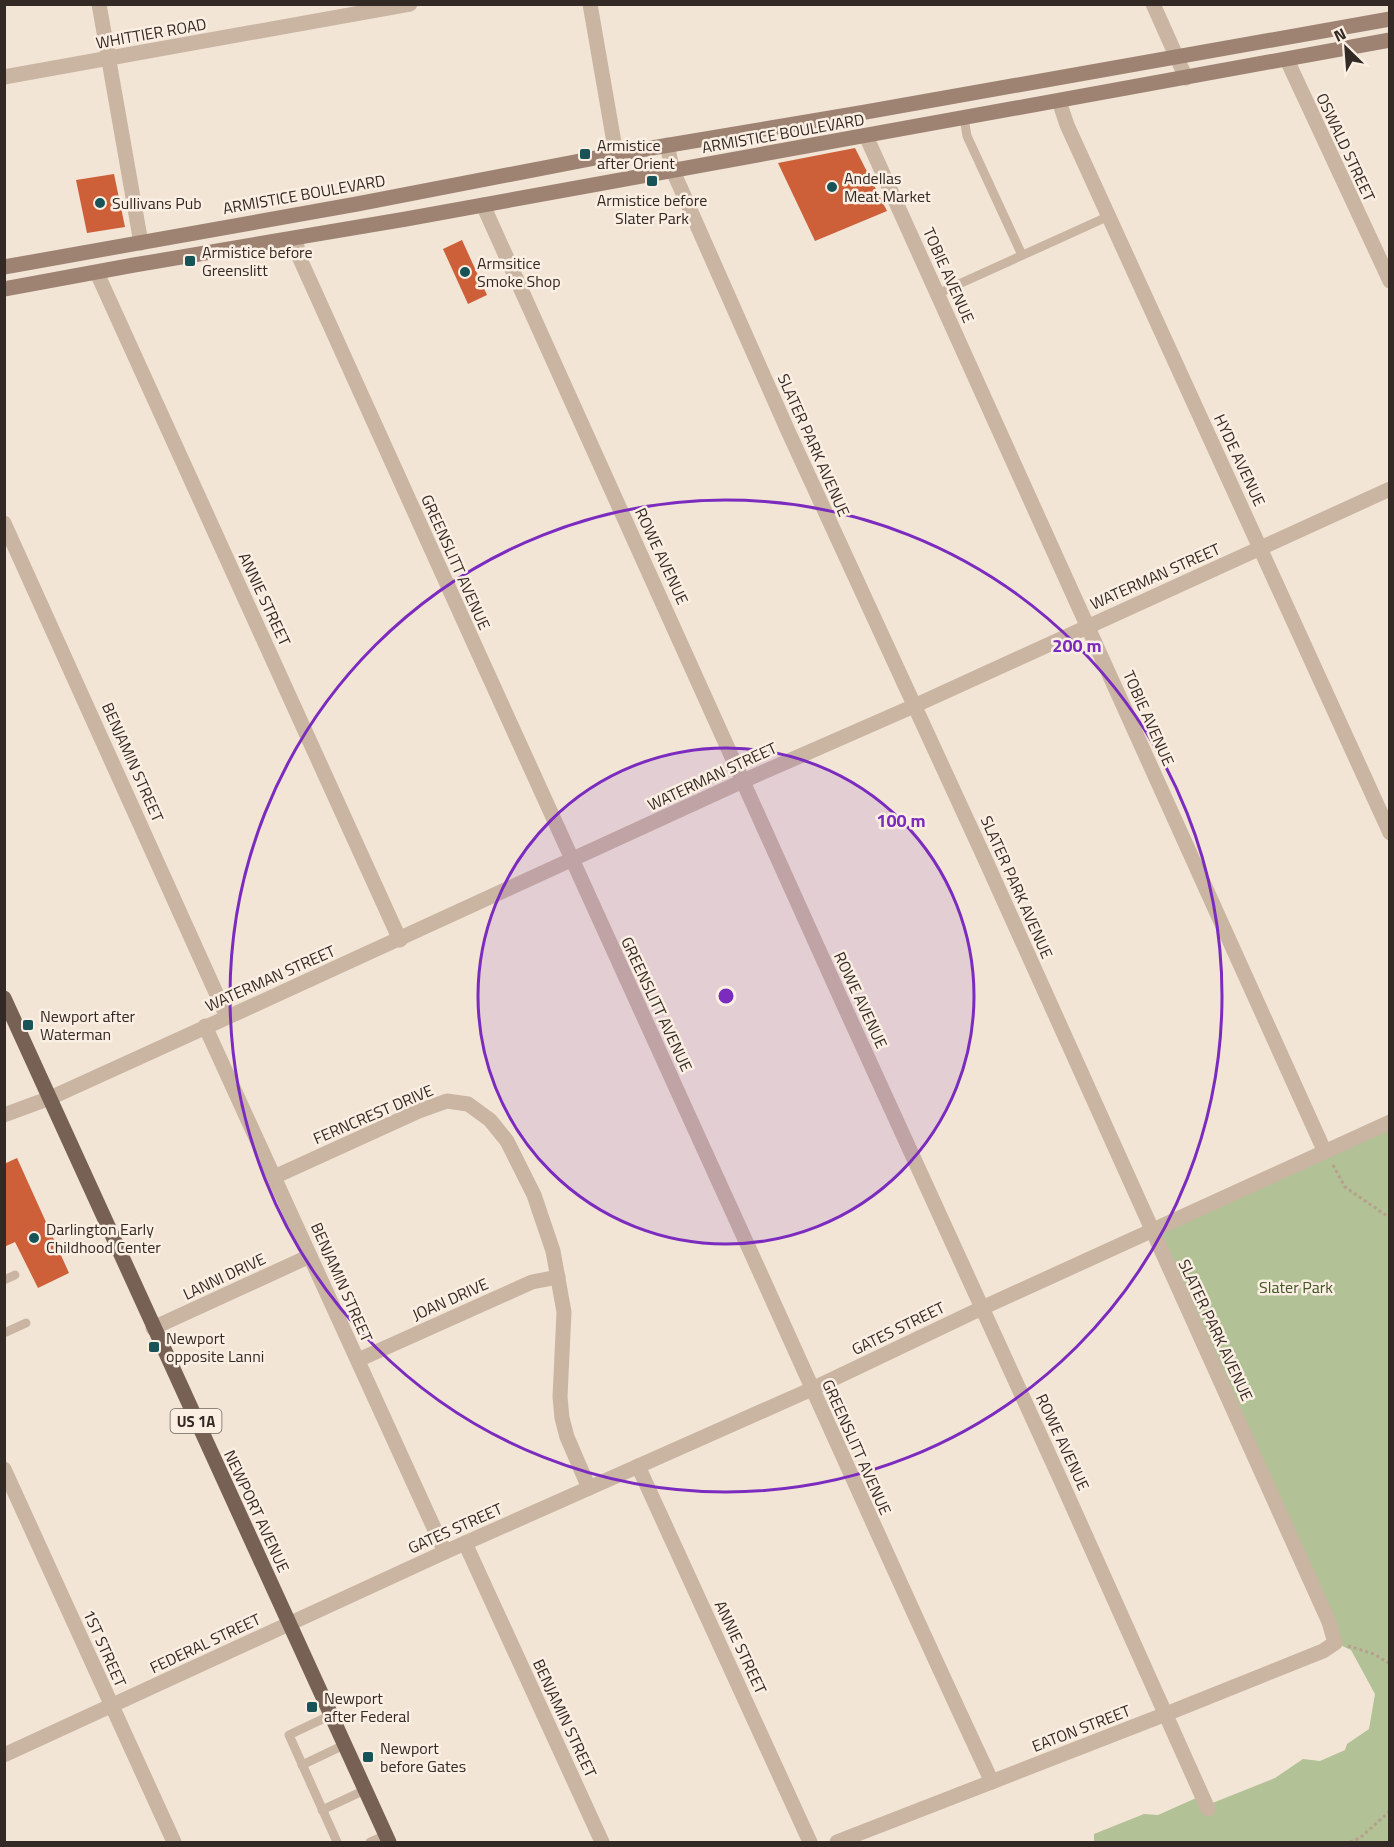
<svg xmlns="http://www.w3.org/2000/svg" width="1394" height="1847" font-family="'Titillium Web',sans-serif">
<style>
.green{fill:#b2c196}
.building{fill:#cd5f39}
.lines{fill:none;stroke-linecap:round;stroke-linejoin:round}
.path{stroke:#b69f8c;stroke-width:3;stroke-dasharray:3 3;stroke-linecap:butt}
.lane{stroke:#cab5a2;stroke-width:9}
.street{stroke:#cab5a2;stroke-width:15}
.secondary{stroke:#9e8373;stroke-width:15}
.primary{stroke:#776155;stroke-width:15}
.ring{fill:none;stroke:#7b2cbf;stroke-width:3}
.poi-dot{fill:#185358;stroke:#faefe2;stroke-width:2}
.labels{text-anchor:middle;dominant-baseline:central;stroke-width:5;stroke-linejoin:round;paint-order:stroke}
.shield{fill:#faefe2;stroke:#6f655e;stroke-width:1.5}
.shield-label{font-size:15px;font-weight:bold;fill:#342a25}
.street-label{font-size:16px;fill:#342a25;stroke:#faefe2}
.poi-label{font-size:16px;fill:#342a25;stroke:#faefe2;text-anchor:start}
.park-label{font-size:16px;fill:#435427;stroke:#faefe2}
.centre{fill:#7b2cbf;stroke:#faefe2;stroke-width:3}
.ring-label{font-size:18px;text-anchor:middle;font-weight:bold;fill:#7b2cbf;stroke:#faefe2;stroke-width:5;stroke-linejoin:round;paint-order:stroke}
</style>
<rect width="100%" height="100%" fill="#f2e5d6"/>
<path class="green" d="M 1389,1126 L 1389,1842 L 1094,1842 L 1094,1834 L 1144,1814 L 1158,1815 L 1203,1795 L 1210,1804 L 1275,1778 L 1303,1759 L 1320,1761 L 1345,1750 L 1347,1744 L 1369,1729 L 1375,1694 L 1351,1650 L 1340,1645 L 1158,1233 Z"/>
<g class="building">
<path d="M 855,148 L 887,211 L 815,241 L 778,163 Z"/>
<path d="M 114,174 L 125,227 L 87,233 L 76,180 Z"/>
<path d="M 462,240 L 487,295 L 468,304 L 443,249 Z"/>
<path d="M 17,1158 L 69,1273 L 38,1288 L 15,1242 L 4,1247 L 4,1169 L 6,1168 L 4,1164 Z"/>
</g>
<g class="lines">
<g class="path">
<path d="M 1333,1165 L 1345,1187 L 1390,1218"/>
<path d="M 1348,1646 L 1374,1654 L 1390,1664"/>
<path d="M 1350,1842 L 1360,1838 L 1390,1811"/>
</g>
<g class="lane">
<path d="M 964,118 L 967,136 L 1022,255"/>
<path d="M 937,294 L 1109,216"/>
<path d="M 4,1280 L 15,1275"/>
<path d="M 4,1333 L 26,1323"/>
<path d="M 331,1715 L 289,1735 L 337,1842"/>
<path d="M 302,1765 L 344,1745"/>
<path d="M 322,1810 L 365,1790"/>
<path d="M 370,1842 L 386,1835"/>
</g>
<g class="street">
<path d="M 99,4 L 141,243"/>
<path d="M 590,4 L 616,154"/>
<path d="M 1153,4 L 1186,78"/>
<path d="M 1287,60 L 1390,281"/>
<path d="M 4,77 L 410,4"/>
<path d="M 1059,101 L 1067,125 L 1390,833"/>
<path d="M 866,136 L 1324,1150"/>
<path d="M 667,145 L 673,171 L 788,431 L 985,859 L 1329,1622 L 1335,1643 L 1323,1651 L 1166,1714 L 837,1842"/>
<path d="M 483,205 L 841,999 L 1062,1483 L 1208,1809"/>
<path d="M 295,238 L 300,259 C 438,566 578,871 717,1178 C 809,1379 898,1582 992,1782"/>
<path d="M 97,273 L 400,940"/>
<path d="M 4,523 L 227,1017"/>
<path d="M 205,1026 L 445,1552"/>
<path d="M 4,1115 L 50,1098 L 261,1002 L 743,781 L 914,706 L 1390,489"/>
<path d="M 274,1177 L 419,1111 L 447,1101 L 468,1104 L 490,1120 L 507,1141 L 534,1195 L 553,1251 L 564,1312 L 560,1397 L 562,1418 L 567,1437 L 589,1488"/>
<path d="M 153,1328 L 310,1256"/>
<path d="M 358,1360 L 532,1282 L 558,1277"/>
<path d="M 638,1466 L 810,1842"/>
<path d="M 4,1469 L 174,1842"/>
<path d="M 465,1543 L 602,1842"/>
<path d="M 4,1755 L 445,1552 L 812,1389 L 982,1308 L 1390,1122"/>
</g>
<g class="secondary">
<path d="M 4,267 L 357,204 L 616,154 L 860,113 L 1390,19"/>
<path d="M 4,289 L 134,265 L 406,219 L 1390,40"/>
</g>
<path class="primary" d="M 4,998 L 389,1842"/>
</g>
<circle cx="726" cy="996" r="248" fill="#7b2cbf" fill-opacity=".12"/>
<g class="ring">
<circle cx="726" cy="996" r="248"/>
<circle cx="726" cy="996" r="496"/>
</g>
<g class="poi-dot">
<rect x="579" y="148" width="12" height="12" rx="3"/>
<rect x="646" y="175" width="12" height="12" rx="3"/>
<circle cx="832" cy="187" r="6"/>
<circle cx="100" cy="203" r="6"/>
<rect x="184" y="255" width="12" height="12" rx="3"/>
<circle cx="465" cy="272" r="6"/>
<rect x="22" y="1019" width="12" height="12" rx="3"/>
<circle cx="34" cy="1238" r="6"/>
<rect x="148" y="1341" width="12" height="12" rx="3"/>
<rect x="306" y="1701" width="12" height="12" rx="3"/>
<rect x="362" y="1751" width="12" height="12" rx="3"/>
</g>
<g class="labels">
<rect class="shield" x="170.5" y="1409" width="51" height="24" rx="4.5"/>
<g class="shield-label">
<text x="196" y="1421">US 1A</text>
</g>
<g class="street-label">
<text transform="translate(151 33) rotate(-10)">WHITTIER ROAD</text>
<text transform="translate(783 133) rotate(-10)">ARMISTICE BOULEVARD</text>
<text transform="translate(1346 147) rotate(65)">OSWALD STREET</text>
<text transform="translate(304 194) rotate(-10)">ARMISTICE BOULEVARD</text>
<text transform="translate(949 275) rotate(66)">TOBIE AVENUE</text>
<text transform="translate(814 445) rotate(66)">SLATER PARK AVENUE</text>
<text transform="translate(1240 460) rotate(65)">HYDE AVENUE</text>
<text transform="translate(662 556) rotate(65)">ROWE AVENUE</text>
<text transform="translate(456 562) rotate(66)">GREENSLITT AVENUE</text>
<text transform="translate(1155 576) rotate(-24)">WATERMAN STREET</text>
<text transform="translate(265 599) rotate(65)">ANNIE STREET</text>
<text transform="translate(1149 718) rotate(66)">TOBIE AVENUE</text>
<text transform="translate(133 762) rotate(66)">BENJAMIN STREET</text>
<text transform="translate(712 776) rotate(-25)">WATERMAN STREET</text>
<text transform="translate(1017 887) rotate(66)">SLATER PARK AVENUE</text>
<text transform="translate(270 978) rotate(-24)">WATERMAN STREET</text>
<text transform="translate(861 1000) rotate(65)">ROWE AVENUE</text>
<text transform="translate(657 1004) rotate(65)">GREENSLITT AVENUE</text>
<text transform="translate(373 1114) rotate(-23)">FERNCREST DRIVE</text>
<text transform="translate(224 1276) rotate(-25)">LANNI DRIVE</text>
<text transform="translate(342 1282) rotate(66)">BENJAMIN STREET</text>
<text transform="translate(450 1299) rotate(-24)">JOAN DRIVE</text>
<text transform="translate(898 1328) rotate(-26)">GATES STREET</text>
<text transform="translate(1216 1330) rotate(65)">SLATER PARK AVENUE</text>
<text transform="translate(1063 1442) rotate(65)">ROWE AVENUE</text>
<text transform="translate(857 1447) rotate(66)">GREENSLITT AVENUE</text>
<text transform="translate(257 1511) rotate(65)">NEWPORT AVENUE</text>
<text transform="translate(455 1528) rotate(-24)">GATES STREET</text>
<text transform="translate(205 1643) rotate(-25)">FEDERAL STREET</text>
<text transform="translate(741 1647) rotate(65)">ANNIE STREET</text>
<text transform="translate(105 1648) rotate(66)">1ST STREET</text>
<text transform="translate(565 1718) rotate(65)">BENJAMIN STREET</text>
<text transform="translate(1081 1728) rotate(-21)">EATON STREET</text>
</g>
<g class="poi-label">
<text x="597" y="145">Armistice<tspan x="597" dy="18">after Orient</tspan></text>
<text x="844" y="178">Andellas<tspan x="844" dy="18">Meat Market</tspan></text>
<text x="652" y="200" text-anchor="middle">Armistice before<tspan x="652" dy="18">Slater Park</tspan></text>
<text x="112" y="203">Sullivans Pub</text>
<text x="202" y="252">Armistice before<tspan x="202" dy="18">Greenslitt</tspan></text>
<text x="477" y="263">Armsitice<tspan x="477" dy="18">Smoke Shop</tspan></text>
<text x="40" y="1016">Newport after<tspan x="40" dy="18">Waterman</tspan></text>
<text x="46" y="1229">Darlington Early<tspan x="46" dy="18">Childhood Center</tspan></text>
<text x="166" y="1338">Newport<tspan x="166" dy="18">opposite Lanni</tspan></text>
<text x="324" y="1698">Newport<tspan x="324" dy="18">after Federal</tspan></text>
<text x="380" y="1748">Newport<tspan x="380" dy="18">before Gates</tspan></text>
</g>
<g class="park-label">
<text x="1296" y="1287">Slater Park</text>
</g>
</g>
<circle cx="726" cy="996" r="9" class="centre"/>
<g class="ring-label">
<text x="1077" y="652">200 m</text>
<text x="901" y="827">100 m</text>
</g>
<rect width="1394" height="1847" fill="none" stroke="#342a25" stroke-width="12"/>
<g transform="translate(1346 48) rotate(335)" stroke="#faefe2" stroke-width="4.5" paint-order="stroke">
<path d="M0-4.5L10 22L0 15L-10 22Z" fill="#342a25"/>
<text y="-9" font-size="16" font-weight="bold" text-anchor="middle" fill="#342a25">N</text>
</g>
</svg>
